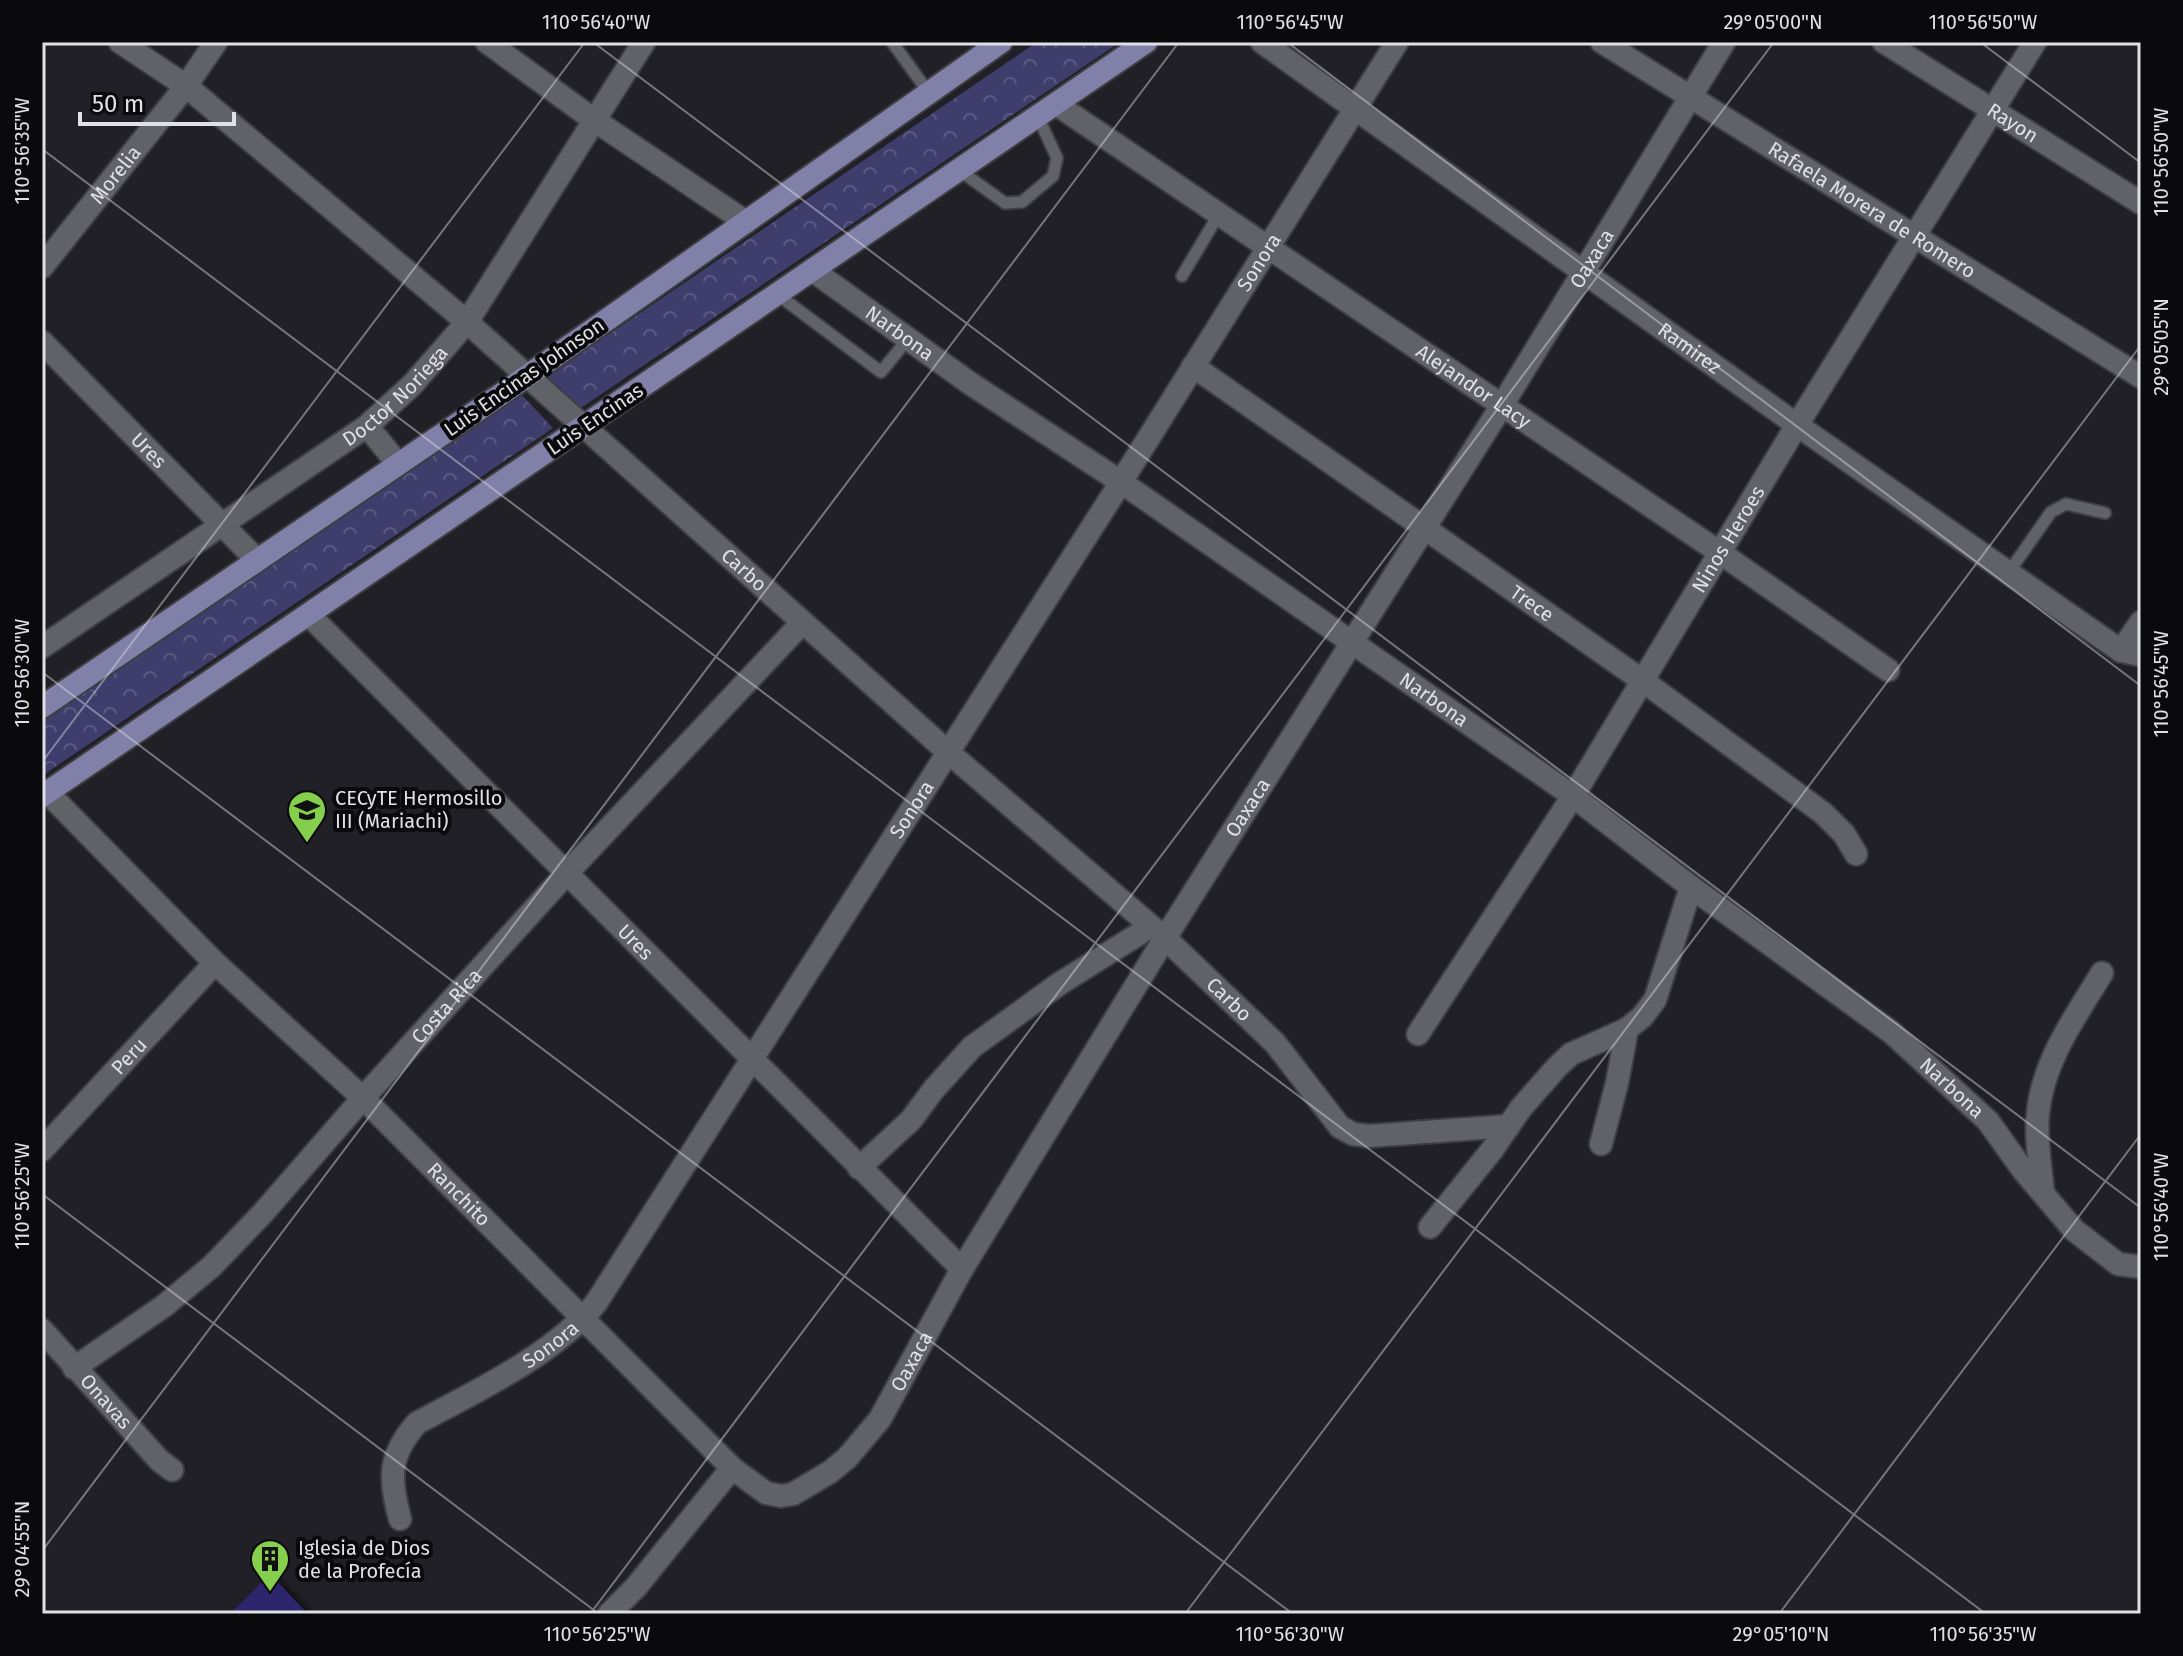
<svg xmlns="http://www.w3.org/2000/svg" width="2183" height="1656" font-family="'Fira Sans',sans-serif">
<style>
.park{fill:url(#park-crowns)}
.building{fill:#2f256d;filter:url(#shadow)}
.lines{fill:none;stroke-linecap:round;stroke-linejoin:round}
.service-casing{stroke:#3e3e42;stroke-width:15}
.minor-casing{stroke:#3e3e42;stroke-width:26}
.primary-casing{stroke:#3e3e42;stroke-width:26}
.service{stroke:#616168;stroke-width:11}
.minor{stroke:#616168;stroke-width:22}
.primary{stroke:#8080a9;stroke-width:22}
.ticks{fill:none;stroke:#e1e1e5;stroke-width:2;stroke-opacity:0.45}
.labels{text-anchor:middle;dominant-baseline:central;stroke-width:8;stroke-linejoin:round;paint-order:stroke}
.street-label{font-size:20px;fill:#e1e1e5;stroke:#0a0a0d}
.poi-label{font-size:20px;fill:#e1e1e5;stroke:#0a0a0d;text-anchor:start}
.neatline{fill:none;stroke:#e1e1e5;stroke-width:3}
.ticks-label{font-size:20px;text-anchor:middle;fill:#e1e1e5}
</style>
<defs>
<pattern id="park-crowns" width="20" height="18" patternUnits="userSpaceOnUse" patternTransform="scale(2)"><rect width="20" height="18" fill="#3f3d6c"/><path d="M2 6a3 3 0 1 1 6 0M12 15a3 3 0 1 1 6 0" fill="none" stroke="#5a5981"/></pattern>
<filter id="shadow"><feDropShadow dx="9" dy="5" stdDeviation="4" flood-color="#0009"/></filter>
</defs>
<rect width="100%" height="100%" fill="#202026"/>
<g class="park">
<path d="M 1037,42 L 1120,42 L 572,414 L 542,380 Z"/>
<path d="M 520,393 L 553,428 L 42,776 L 42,719 Z"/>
</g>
<path class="building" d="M 270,1574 L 308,1614 L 232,1612 Z"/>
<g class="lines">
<g class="service-casing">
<g id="service">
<path d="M 892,42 L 929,93"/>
<path d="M 959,170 L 1005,203 L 1022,202 L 1053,176 L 1057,158 L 1038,117"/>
<path d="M 1182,276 L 1219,214"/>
<path d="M 777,294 L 881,372 L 908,339"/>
<path d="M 2009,572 L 2051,512 L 2066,504 L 2105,513"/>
</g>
</g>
<g class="minor-casing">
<g id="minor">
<path id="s1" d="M 120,42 L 186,86 L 467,322 L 948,752 L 1165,938 L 1275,1043 L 1340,1127 L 1353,1134 L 1369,1136 L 1509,1126"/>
<path d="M 487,42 L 594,120 L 746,222"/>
<path id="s2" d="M 1262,42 L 1797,425 L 2121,651 L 2141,655"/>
<path id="s3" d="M 1602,42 L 2141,377"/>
<path id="s4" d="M 1884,42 L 2141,203"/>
<path id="s5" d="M 1056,104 L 1719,552 L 1888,670"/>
<path id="s6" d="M 42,267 L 186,86 L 216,42"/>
<path id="s7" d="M 812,270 L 971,384 L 1121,482 L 1573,796 L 1691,887 L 1891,1032 L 1988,1121 L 2023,1170 L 2074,1230 L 2118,1264 L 2141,1267"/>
<path id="s8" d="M 42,342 L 257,560"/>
<path id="s9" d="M 1193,366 L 1643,681 L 1823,813 L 1844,834 L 1856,854"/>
<path d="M 367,426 L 398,464"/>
<path id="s10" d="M 309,615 L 962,1269"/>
<path id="s11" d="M 42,647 L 367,426 L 412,385 L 467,322 L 644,42"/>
<path d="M 2121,651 L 2141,622"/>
<path id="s12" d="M 47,792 L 215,963 L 363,1098 L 732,1468 L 766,1493 L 781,1496 L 793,1494 L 830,1472 L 847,1458 L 880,1419 L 962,1269 L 1165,938 L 1501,407 L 1724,42"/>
<path id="s13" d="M 1418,1034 L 1573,796 L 1797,425 L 2035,42"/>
<path d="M 1601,1144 L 1617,1083 L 1627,1029 L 1642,1017 L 1655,1000 L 1691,887"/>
<path id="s14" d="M 42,1150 L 215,963"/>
<path d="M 859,1168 L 911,1120 L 934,1089 L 972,1047 L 1059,984 L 1150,927"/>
<path d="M 2043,1193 C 2041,1168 2035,1139 2038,1113 C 2043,1061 2075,1017 2102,973"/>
<path d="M 1430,1227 L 1492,1150 L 1521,1108 L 1557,1067 L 1571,1054 L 1627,1029"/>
<path id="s15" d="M 42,1330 L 159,1460 L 172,1470"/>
<path id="s16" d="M 74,1368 L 164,1306 L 212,1266 L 262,1214 L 363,1098 L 567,873 L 802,623"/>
<path id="s17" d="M 400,1519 C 389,1478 388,1456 417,1423 C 475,1392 555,1354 596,1303 L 1121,482 L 1397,42"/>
<path d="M 609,1614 L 636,1587 L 732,1468"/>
</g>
</g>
<g class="primary-casing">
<g id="primary">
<path d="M 42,707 L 503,393 L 1001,42"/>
<path d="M 42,796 L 1146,42"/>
</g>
</g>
<use href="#service" class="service"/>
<use href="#minor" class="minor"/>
<use href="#primary" class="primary"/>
</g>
<path class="ticks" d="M 593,42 L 2141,1208M 1287,42 L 2141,686M 1980,42 L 2141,163M 42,149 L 1986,1614M 42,672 L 1293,1614M 42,762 L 585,42M 42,1194 L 599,1614M 42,1551 L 1179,42M 590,1614 L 1774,42M 1185,1614 L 2141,345M 1779,1614 L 2141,1134"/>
<defs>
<g id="school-pin" transform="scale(2)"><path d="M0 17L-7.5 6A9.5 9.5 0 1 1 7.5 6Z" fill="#85cf4c" stroke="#0a0a0d"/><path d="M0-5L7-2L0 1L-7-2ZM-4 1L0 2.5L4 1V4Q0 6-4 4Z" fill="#111"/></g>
<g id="building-pin" transform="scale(2)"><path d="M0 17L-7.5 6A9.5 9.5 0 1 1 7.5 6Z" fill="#85cf4c" stroke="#0a0a0d"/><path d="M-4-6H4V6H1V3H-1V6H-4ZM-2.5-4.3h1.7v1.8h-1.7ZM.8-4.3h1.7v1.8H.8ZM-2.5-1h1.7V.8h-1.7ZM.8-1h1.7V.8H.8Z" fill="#111"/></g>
</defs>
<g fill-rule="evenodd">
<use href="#school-pin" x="307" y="810"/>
<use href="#building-pin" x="270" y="1559"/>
</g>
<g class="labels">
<g class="street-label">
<text stroke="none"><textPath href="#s4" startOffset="152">Rayon</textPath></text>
<text stroke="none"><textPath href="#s6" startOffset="118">Morelia</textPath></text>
<text stroke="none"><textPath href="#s3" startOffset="318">Rafaela Morera de Romero</textPath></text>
<text stroke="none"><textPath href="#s12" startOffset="2510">Oaxaca</textPath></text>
<text stroke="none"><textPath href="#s17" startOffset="1554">Sonora</textPath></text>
<text stroke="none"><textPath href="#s7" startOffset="108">Narbona</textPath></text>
<text stroke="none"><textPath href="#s2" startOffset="526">Ramirez</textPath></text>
<text transform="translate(524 377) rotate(-35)">Luis Encinas Johnson</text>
<text stroke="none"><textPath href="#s5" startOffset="504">Alejandor Lacy</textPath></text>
<text stroke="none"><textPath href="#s11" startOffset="434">Doctor Noriega</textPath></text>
<text transform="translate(595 419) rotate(-34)">Luis Encinas</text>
<text stroke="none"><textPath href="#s8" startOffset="152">Ures</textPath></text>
<text stroke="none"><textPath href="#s13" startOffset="584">Ninos Heroes</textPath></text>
<text stroke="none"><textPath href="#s1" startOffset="818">Carbo</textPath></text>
<text stroke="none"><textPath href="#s9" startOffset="414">Trece</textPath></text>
<text stroke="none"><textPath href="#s7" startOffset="756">Narbona</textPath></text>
<text stroke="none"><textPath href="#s12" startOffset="1862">Oaxaca</textPath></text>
<text stroke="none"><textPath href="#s17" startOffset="906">Sonora</textPath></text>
<text stroke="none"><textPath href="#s10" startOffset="462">Ures</textPath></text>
<text stroke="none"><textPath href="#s1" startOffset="1466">Carbo</textPath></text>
<text stroke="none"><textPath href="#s16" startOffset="522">Costa Rica</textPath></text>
<text stroke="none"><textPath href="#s14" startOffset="128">Peru</textPath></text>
<text stroke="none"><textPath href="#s7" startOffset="1404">Narbona</textPath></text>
<text stroke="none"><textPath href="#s12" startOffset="576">Ranchito</textPath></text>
<text stroke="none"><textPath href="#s17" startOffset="258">Sonora</textPath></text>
<text stroke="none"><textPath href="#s12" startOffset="1214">Oaxaca</textPath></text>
<text stroke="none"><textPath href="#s15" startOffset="96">Onavas</textPath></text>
</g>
<g class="poi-label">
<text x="335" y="798">CECyTE Hermosillo<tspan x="335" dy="23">III (Mariachi)</tspan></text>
<text x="298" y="1548">Iglesia de Dios<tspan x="298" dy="23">de la Profecía</tspan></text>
</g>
</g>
<rect width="2183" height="1656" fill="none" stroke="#0a0a0d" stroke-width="88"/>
<path d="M80 112v12h154v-12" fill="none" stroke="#e1e1e5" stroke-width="4"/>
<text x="92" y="112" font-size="24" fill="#e1e1e5" stroke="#0a0a0d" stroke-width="6" paint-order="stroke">50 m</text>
<rect x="44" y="44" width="2095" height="1568" class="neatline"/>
<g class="ticks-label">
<text x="596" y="29">110°56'40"W</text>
<text x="1290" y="29">110°56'45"W</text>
<text x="1773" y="29">29°05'00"N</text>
<text x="1983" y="29">110°56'50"W</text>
<text transform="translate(22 151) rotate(-90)" y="7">110°56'35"W</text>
<text transform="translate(2161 162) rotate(-90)" y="7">110°56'50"W</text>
<text transform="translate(2161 347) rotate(-90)" y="7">29°05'05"N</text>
<text transform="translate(22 673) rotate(-90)" y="7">110°56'30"W</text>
<text transform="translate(2161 684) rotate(-90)" y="7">110°56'45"W</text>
<text transform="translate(22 1196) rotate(-90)" y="7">110°56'25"W</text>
<text transform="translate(2161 1207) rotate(-90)" y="7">110°56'40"W</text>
<text transform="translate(22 1549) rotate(-90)" y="7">29°04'55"N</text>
<text x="597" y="1641">110°56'25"W</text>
<text x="1290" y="1641">110°56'30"W</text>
<text x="1781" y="1641">29°05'10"N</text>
<text x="1983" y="1641">110°56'35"W</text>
</g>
</svg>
